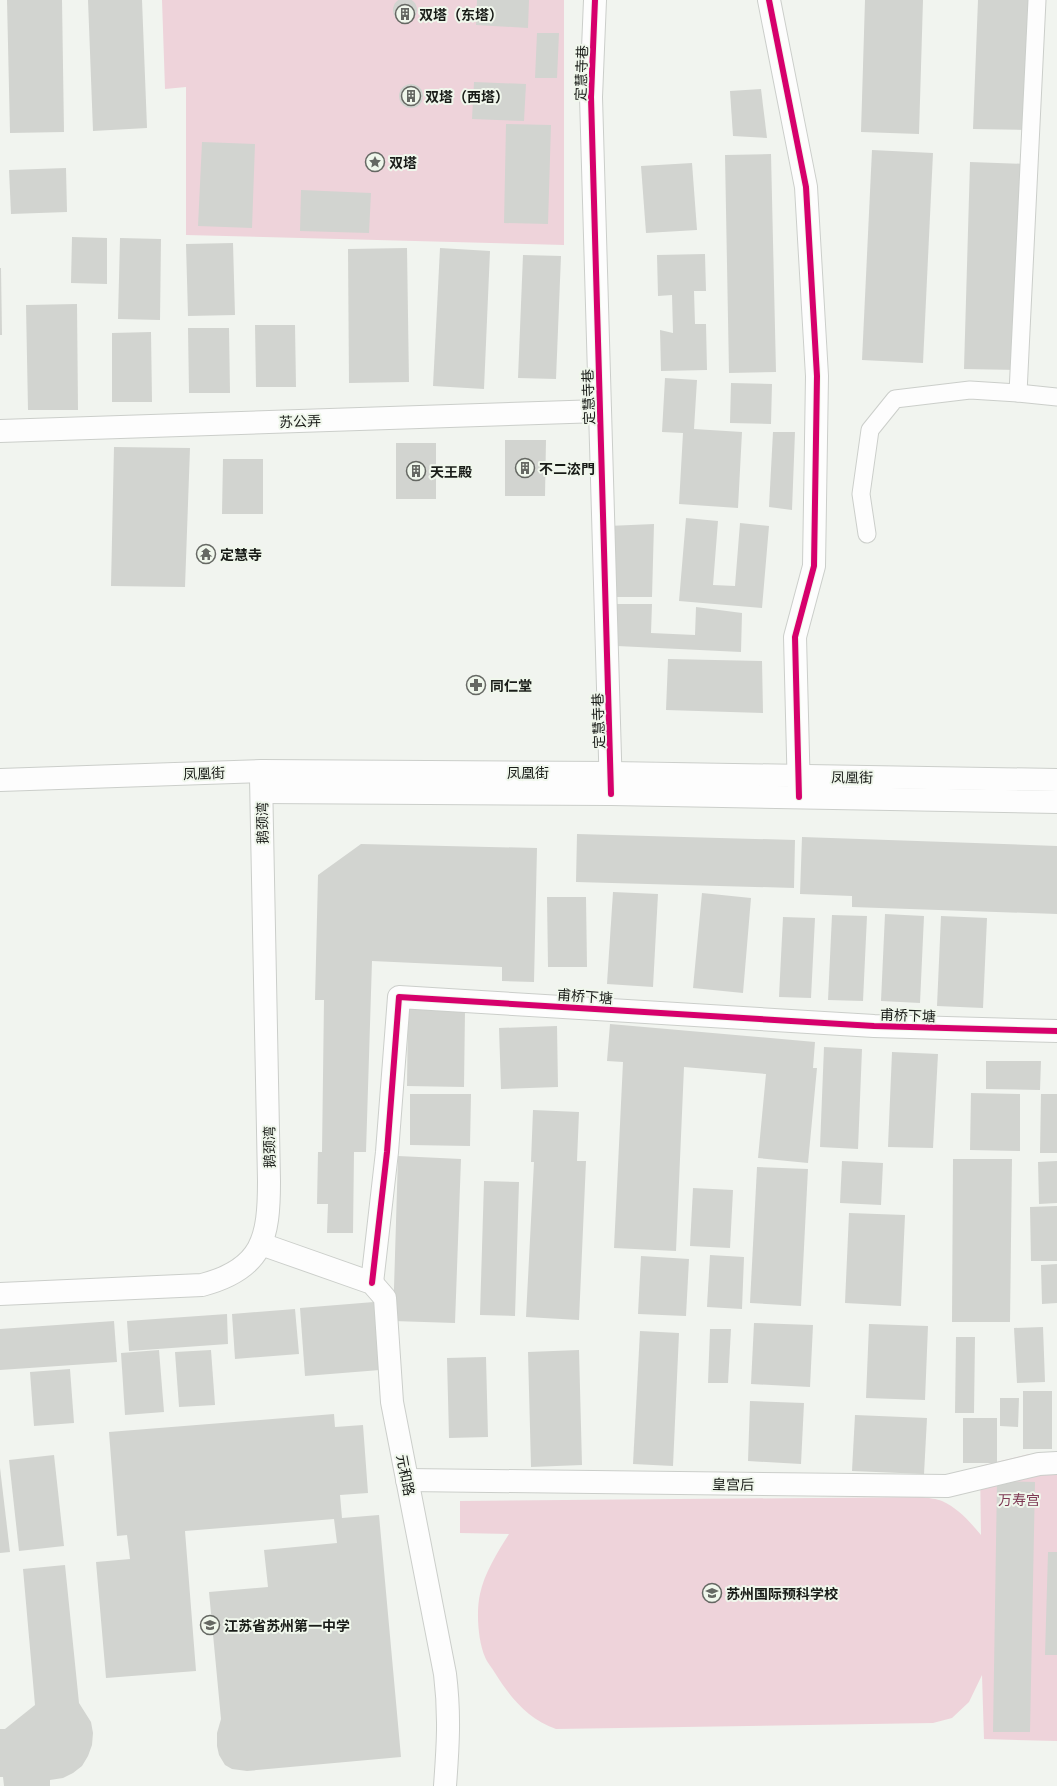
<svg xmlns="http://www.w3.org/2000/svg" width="1057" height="1786" font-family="'Golos Text','Noto Sans SC',sans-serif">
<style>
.green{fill:#eed3da}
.building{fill:#d2d4d0}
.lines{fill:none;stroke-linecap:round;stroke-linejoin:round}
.service-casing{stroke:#cbceca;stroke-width:19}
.minor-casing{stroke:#cbceca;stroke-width:24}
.tertiary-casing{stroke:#cbceca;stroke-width:24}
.secondary-casing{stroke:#cbceca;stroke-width:24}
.service{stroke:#fdfdfd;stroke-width:17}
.minor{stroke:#fdfdfd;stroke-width:22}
.tertiary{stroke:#fdfdfd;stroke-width:22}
.secondary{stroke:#fdfdfd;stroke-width:22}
.cycleway-casing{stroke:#f0f7ec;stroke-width:8}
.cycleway{stroke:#d6006c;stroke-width:6}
.labels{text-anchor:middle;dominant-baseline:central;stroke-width:4;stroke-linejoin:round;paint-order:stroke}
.poi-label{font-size:14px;font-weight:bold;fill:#191c18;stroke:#f0f7ec;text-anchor:start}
.street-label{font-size:14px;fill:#191c18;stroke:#f0f7ec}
.park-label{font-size:14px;fill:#7e3853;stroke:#f0f7ec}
</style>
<rect width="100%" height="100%" fill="#f1f4ef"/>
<g class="green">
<path d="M 162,0 L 564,0 L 564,245 L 186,235 L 186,87 L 165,89 Z"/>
<path d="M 1029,1454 L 1057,1454 L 1057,1741 L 984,1739 L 982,1675 L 969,1702 L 952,1718 L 933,1723 L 556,1729 C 528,1719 510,1697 495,1673 C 492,1668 487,1662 485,1657 C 478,1641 476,1611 480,1594 C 484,1574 498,1551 509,1534 L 460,1533 L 460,1501 L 923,1497 C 929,1498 937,1499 942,1501 C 958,1508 970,1522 981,1535 L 980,1466 Z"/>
</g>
<g class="building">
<circle cx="405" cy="10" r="12"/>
<path d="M 7,0 L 62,0 L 64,132 L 10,133 Z"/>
<path d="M 88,0 L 142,0 L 147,128 L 93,131 Z"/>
<path d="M 477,0 L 529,0 L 528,28 L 476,25 Z"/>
<path d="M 865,0 L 923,0 L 919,134 L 861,132 Z"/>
<path d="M 978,0 L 1032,0 L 1027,130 L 973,129 Z"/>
<path d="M 537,33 L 559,33 L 557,78 L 535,78 Z"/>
<path d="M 474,82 L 526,84 L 524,121 L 472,119 Z"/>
<circle cx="411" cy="96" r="12"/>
<path d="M 761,89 L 767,138 L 733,136 L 730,91 Z"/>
<path d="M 506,124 L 551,125 L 548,224 L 504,223 Z"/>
<path d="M 202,142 L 255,144 L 252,228 L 198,226 Z"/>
<path d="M 872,150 L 933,153 L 923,363 L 862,360 Z"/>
<path d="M 771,154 L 776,372 L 729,373 L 725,155 Z"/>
<path d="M 970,162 L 1027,164 L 1021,370 L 964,369 Z"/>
<path d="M 692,163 L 697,230 L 646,233 L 641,166 Z"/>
<path d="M 66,168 L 67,212 L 11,214 L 9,170 Z"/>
<path d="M 301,190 L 371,193 L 369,233 L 300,231 Z"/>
<path d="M 72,237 L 107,238 L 107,284 L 71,283 Z"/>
<path d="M 120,238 L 161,239 L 160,320 L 118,319 Z"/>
<path d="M 233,243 L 235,315 L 188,316 L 186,244 Z"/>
<path d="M 407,248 L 409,382 L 349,383 L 348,249 Z"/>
<path d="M 440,248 L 490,251 L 484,389 L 433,386 Z"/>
<path d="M 705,254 L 706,291 L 694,291 L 695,324 L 706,324 L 707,370 L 661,371 L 660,330 L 673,333 L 672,295 L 658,296 L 657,255 Z"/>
<path d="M 523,255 L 561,256 L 556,379 L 518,378 Z"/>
<path d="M 0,268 L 1,268 L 2,335 L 0,335 Z"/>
<path d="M 77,304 L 78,410 L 28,410 L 26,305 Z"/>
<path d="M 255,325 L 295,325 L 296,387 L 256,387 Z"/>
<path d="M 188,328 L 229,328 L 230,393 L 189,393 Z"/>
<path d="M 151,332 L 152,402 L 112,402 L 112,333 Z"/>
<path d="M 665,378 L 697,380 L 694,429 L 742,432 L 738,508 L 679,504 L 683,433 L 662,432 Z"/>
<path d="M 731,383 L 772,384 L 771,424 L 730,423 Z"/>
<path d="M 773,432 L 795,432 L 792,510 L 769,507 Z"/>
<path d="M 505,440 L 546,440 L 545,496 L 505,496 Z"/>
<rect x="396" y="443" width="40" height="56"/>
<path d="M 114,447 L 190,448 L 185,587 L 111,586 Z"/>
<path d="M 223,459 L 263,459 L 263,514 L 222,514 Z"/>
<path d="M 686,518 L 718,521 L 713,585 L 735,586 L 740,523 L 769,526 L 762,608 L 679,601 Z"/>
<path d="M 654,524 L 652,597 L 606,597 L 608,526 Z"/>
<path d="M 616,604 L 652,604 L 651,633 L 695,635 L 696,607 L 742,613 L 741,652 L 617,646 Z"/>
<path d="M 668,659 L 762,661 L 763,713 L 666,710 Z"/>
<path d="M 577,834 L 795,840 L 794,888 L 576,882 Z"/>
<path d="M 802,837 L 1057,846 L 1057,914 L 852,907 L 852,896 L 800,894 Z"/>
<path d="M 361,844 L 537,848 L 534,982 L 502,981 L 502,967 L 372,961 L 366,1152 L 354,1152 L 353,1233 L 327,1233 L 328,1204 L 317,1204 L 318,1152 L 322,1152 L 324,1000 L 315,1000 L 318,875 Z"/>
<path d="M 613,892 L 658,894 L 653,987 L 607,984 Z"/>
<path d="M 702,893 L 751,898 L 743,993 L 693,988 Z"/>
<path d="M 547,897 L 586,897 L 587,967 L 548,967 Z"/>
<path d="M 885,914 L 924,916 L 920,1003 L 881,1001 Z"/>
<path d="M 832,915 L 867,916 L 863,1001 L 828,1000 Z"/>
<path d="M 941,916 L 987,918 L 983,1008 L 937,1006 Z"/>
<path d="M 783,917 L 815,918 L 811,998 L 779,997 Z"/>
<path d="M 408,1009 L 465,1010 L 464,1087 L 407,1086 Z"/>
<path d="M 610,1024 L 815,1042 L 813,1068 L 817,1068 L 808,1163 L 758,1158 L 766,1074 L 684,1067 L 676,1251 L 614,1248 L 623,1062 L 607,1061 Z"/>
<path d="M 557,1026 L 558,1087 L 501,1089 L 499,1028 Z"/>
<path d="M 824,1047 L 862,1049 L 858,1149 L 820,1147 Z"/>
<path d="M 892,1052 L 938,1054 L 933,1148 L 888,1147 Z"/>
<path d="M 986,1061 L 1041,1061 L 1040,1090 L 986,1089 Z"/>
<path d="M 971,1093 L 1020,1094 L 1020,1151 L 970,1150 Z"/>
<path d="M 410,1094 L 471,1094 L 470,1146 L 410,1145 Z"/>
<path d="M 1041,1094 L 1057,1094 L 1057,1153 L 1040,1153 Z"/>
<path d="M 533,1110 L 579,1112 L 577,1161 L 586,1161 L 579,1320 L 526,1317 L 534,1162 L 531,1162 Z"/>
<path d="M 398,1156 L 461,1159 L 455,1323 L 393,1321 Z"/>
<path d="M 953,1159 L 1012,1159 L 1010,1322 L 952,1322 Z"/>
<path d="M 842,1161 L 883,1163 L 881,1205 L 840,1203 Z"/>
<path d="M 1057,1161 L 1057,1203 L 1039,1204 L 1038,1162 Z"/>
<path d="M 757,1167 L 808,1169 L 801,1306 L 750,1303 Z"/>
<path d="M 484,1181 L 519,1182 L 515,1316 L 480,1315 Z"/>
<path d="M 693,1188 L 733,1190 L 730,1248 L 690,1246 Z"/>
<path d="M 1057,1206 L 1057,1261 L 1031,1261 L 1030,1207 Z"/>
<path d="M 849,1213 L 905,1215 L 901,1306 L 845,1303 Z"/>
<path d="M 710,1255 L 744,1257 L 742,1309 L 707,1307 Z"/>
<path d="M 641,1256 L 689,1259 L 686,1316 L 638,1314 Z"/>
<path d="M 1057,1264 L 1057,1303 L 1042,1304 L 1041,1265 Z"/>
<path d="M 374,1302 L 380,1370 L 305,1376 L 300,1308 Z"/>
<path d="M 295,1309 L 299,1354 L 235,1359 L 232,1314 Z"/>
<path d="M 227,1314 L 228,1344 L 129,1351 L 127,1321 Z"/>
<path d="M 114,1321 L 117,1362 L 0,1370 L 0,1329 Z"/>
<path d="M 754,1323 L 813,1325 L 810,1387 L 751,1384 Z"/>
<path d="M 869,1324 L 928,1326 L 925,1400 L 866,1398 Z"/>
<path d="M 1043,1327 L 1045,1382 L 1017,1383 L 1014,1328 Z"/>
<path d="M 710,1329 L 731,1329 L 728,1383 L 708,1383 Z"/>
<path d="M 640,1331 L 679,1333 L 673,1466 L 633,1464 Z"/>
<path d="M 956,1337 L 975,1337 L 974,1413 L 955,1413 Z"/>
<path d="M 159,1350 L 164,1412 L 125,1415 L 121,1353 Z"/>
<path d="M 211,1350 L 215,1405 L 179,1407 L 175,1352 Z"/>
<path d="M 579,1350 L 582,1465 L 531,1467 L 528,1352 Z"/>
<path d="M 486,1357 L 488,1437 L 449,1438 L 447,1358 Z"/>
<path d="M 70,1369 L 74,1423 L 34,1426 L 30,1372 Z"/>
<rect x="1023" y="1391" width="29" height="58"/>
<path d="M 1000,1398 L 1019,1398 L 1018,1427 L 1000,1426 Z"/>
<path d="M 750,1401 L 804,1403 L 801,1464 L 748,1461 Z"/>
<path d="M 334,1414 L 335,1427 L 363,1425 L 368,1493 L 340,1495 L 342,1518 L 379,1515 L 401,1757 L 247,1771 L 232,1769 L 225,1765 L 219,1755 L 217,1746 L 217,1733 L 221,1719 L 209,1592 L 268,1587 L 264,1550 L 337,1543 L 334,1519 L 185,1531 L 196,1671 L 106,1678 L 96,1562 L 130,1559 L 127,1535 L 117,1536 L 109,1432 Z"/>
<path d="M 855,1415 L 927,1418 L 924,1474 L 852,1471 Z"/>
<rect x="963" y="1418" width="34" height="45"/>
<path d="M 54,1455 L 64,1546 L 19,1551 L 9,1460 Z"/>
<path d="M 0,1468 L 10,1552 L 0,1553 Z"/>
<path d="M 997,1481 L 1035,1482 L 1030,1732 L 993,1732 Z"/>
<path d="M 1048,1552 L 1057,1552 L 1057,1655 L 1045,1655 Z"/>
<path d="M 65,1565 L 79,1703 L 91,1722 L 93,1733 L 92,1745 L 88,1756 L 82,1766 L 73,1773 L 63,1778 L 50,1780 L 50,1786 L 4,1786 L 3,1777 L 0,1777 L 0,1729 L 5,1729 L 35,1705 L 23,1569 Z"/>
</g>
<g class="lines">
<g class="service-casing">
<g id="service">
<path d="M 1018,393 L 1037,0"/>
<path d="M 867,534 L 861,494 L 870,430 L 895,399 L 970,390 L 1018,393 L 1057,397"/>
</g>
</g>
<g class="minor-casing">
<g id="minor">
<path d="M 769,0 L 806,187 L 817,376 L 814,566 L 795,637 L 799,794"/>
<path d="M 0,431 L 600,411"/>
<path d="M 261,1244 L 372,1283 L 385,1298 L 392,1402 L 445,1674 C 450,1714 448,1746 445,1786"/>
<path d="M 372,1283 L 387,1152 L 399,997 L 874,1026 L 1057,1031"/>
<path d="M 407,1480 L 947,1486 L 1039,1464 L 1057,1463"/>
</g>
</g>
<g class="tertiary-casing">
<path id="tertiary" d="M 595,0 L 591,97 L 611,792"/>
</g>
<g class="secondary-casing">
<g id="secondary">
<path d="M 0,780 L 261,771 L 611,773 L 1057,780"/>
<path d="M 262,792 L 611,794 L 1057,802"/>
<path d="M 0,1294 L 202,1285 C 263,1269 269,1238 269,1181 L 261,778"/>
</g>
</g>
<use href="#service" class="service"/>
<use href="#minor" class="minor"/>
<use href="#tertiary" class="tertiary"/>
<use href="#secondary" class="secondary"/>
<g class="cycleway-casing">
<g id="cycleway">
<path d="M 595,0 L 591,97 L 611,794"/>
<path d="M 769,0 L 806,187 L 817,376 L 814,566 L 795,637 L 799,797"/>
<path d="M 372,1283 L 387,1152 L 399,997 L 874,1026 L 1057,1031"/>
</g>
</g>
<use href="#cycleway" class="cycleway"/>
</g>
<defs>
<g id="building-ring" transform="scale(1)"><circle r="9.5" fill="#f0f7ec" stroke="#656863" stroke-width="1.5"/><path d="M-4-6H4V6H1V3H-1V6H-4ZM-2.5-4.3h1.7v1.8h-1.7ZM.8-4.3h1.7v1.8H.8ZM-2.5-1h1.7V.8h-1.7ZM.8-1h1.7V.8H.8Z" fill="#656863"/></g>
<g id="sight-ring" transform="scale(1)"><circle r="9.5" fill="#f0f7ec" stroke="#656863" stroke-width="1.5"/><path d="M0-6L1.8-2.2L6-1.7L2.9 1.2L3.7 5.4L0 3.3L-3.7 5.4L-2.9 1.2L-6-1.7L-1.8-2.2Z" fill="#656863"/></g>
<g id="temple-ring" transform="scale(1)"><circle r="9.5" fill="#f0f7ec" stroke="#656863" stroke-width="1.5"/><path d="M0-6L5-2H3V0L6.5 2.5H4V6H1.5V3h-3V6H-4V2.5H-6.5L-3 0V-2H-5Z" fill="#656863"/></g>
<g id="pharmacy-ring" transform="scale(1)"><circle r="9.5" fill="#f0f7ec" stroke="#656863" stroke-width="1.5"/><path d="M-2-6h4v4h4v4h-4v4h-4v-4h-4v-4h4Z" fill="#656863"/></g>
<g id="university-ring" transform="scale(1)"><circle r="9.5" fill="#f0f7ec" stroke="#656863" stroke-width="1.5"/><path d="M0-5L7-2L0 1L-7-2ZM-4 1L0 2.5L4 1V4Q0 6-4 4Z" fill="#656863"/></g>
<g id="school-ring" transform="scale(1)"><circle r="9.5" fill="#f0f7ec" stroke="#656863" stroke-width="1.5"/><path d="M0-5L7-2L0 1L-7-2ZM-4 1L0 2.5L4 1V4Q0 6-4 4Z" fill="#656863"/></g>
</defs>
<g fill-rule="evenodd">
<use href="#building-ring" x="405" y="14"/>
<use href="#building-ring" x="411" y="96"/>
<use href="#sight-ring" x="375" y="162"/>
<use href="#building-ring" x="525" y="468"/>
<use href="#building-ring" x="416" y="471"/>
<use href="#temple-ring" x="206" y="554"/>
<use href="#pharmacy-ring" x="476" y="685"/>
<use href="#university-ring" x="712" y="1593"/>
<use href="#school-ring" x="210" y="1625"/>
</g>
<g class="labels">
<g class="poi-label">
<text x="419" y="14">双塔（东塔）</text>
<text x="425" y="96">双塔（西塔）</text>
<text x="389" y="162">双塔</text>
<text x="539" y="468">不二㳒門</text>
<text x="430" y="471">天王殿</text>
<text x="220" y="554">定慧寺</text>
<text x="490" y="685">同仁堂</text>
<text x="726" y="1593">苏州国际预科学校</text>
<text x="224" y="1625">江苏省苏州第一中学</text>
</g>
<g class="street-label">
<text transform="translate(581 73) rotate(-88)">定慧寺巷</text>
<text transform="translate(588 397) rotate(-92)">定慧寺巷</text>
<text transform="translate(300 421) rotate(-2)">苏公弄</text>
<text transform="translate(598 721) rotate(-92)">定慧寺巷</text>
<text x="528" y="772">凤凰街</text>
<text transform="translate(204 773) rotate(-2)">凤凰街</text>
<text transform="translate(852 777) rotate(1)">凤凰街</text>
<text transform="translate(262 823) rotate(-91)">鹅颈湾</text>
<text transform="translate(585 996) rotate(4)">甫桥下塘</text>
<text transform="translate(908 1015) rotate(2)">甫桥下塘</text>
<text transform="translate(269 1147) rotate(-91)">鹅颈湾</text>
<text transform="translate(406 1475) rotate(79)">元和路</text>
<text transform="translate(733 1484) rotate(1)">皇宫后</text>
</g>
<g class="park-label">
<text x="1019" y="1499">万寿宫</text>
</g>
</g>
</svg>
